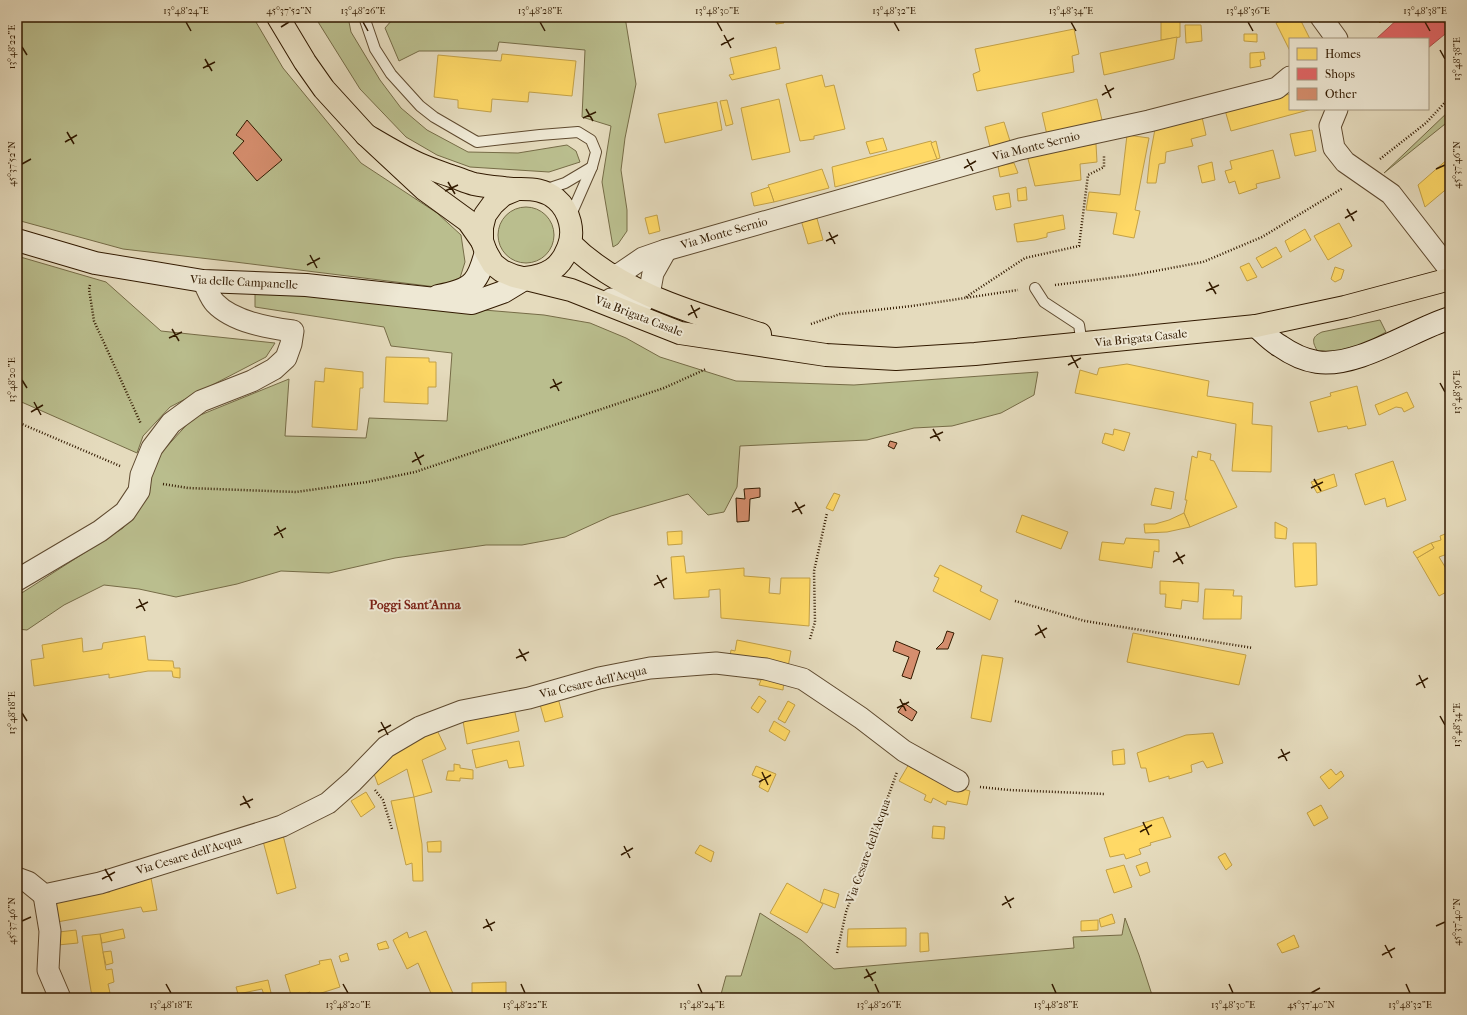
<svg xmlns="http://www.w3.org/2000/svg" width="1467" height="1015" font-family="'IM FELL French Canon',serif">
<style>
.green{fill:#babe8e;stroke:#766c47}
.homes{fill:#ffd966;stroke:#c2a047}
.shops{fill:#e06666;stroke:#ac4f47}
.building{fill:#d58e6e;stroke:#321a00}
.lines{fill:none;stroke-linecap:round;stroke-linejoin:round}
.lane-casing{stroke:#5f4a2f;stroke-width:12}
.street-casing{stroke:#5f4a2f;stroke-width:23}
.secondary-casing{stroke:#321a00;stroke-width:24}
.primary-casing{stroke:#321a00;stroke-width:24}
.path{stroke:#321a00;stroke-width:2.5;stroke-dasharray:1 2;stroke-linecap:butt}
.lane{stroke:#eee8d4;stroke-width:10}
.street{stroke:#eee8d4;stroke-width:21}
.secondary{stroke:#eee8d4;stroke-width:22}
.primary{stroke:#e5dbbd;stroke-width:22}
.ticks{fill:none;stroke:#321a00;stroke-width:1.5}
.labels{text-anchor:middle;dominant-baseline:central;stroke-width:4;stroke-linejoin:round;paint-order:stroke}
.street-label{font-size:12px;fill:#321a00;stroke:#eee8d4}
.neighbourhood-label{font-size:13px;font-weight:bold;fill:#7a1f14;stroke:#eee8d4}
.neatline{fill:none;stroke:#321a00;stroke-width:1.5}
.ticks-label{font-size:10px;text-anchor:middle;fill:#321a00}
</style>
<rect width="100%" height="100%" fill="#e5dbbd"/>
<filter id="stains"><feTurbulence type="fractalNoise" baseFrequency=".005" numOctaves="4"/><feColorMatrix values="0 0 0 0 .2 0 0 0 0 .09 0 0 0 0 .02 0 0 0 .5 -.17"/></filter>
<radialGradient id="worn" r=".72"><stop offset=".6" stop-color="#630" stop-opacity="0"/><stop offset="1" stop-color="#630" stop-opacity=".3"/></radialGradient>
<g class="green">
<path d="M 17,17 L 253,17 L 283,68 L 361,163 L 437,213 L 461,235 L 465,262 L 459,281 L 436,287 L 227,261 L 123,249 L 17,220 Z"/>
<path d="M 315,17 L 348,17 L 351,32 L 380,80 L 401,108 L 427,130 L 468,152 L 518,153 L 567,145 L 576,151 L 580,162 L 549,172 L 470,167 L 437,155 L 406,137 L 360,89 Z"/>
<path d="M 475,17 L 625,17 L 636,84 L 625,138 L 621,170 L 627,210 L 627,231 L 618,244 L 613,247 L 602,182 L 611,126 L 582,117 L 585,50 L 499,42 L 497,51 L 419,51 L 399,61 L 385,28 L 392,20 Z"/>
<path d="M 1450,110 L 1450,120 L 1384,173 Z"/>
<circle cx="526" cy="235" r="28"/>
<path d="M 17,256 L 106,282 L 161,331 L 275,343 L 266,357 L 170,407 L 143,436 L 137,453 L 17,400 Z"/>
<path d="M 255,291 L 544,315 L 590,323 L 626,338 L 660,357 L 736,381 L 854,385 L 1038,372 L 1034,395 L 1001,413 L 952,426 L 914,428 L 867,440 L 740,446 L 737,487 L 724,512 L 708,515 L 688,494 L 611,516 L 565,537 L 522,545 L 486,545 L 395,558 L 329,573 L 281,571 L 237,584 L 176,597 L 139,589 L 104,585 L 64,605 L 27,630 L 17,629 L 17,596 L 123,528 L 144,495 L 160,454 L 193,418 L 289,379 L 285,436 L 366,438 L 369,418 L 447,421 L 452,353 L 391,346 L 384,327 L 255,307 Z"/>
<path d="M 1380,320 L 1386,332 L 1364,344 L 1341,352 L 1318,352 C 1312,342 1311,337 1322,332 Z"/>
<path d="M 760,913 L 801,940 L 834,969 L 1074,948 L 1073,937 L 1122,935 L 1125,918 L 1139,955 L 1153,998 L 720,998 L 726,976 L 741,976 Z"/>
</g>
<g class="homes">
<path d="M 775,17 L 783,17 L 784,23 L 776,24 Z"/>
<path d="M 1161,17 L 1180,17 L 1180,37 L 1161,40 Z"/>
<path d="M 1287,17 L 1299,17 L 1310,39 L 1290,39 L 1290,51 L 1276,23 Z"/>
<path d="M 1328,17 L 1344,17 L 1335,24 Z"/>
<path d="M 1375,17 L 1386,17 L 1380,23 Z"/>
<path d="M 1185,25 L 1201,25 L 1202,41 L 1186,43 Z"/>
<path d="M 1074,29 L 1079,54 L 1072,56 L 1074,72 L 977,91 L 973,74 L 980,71 L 975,49 Z"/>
<path d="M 1244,34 L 1257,34 L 1257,42 L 1244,41 Z"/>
<path d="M 1177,37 L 1174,59 L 1104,75 L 1100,53 Z"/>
<path d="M 776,47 L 780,69 L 732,80 L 729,75 L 734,74 L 730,58 Z"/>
<path d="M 1264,52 L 1265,59 L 1260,60 L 1261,66 L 1250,68 L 1250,53 Z"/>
<path d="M 502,54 L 576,61 L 572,96 L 529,92 L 528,102 L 492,99 L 491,112 L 458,108 L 458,100 L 434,97 L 438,55 L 501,61 Z"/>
<path d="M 822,75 L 825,87 L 834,85 L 845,129 L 814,136 L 814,139 L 800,141 L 786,84 Z"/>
<path d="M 1290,94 L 1290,109 L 1312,109 L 1231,131 L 1225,110 Z"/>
<path d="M 779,99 L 790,152 L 752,160 L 741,108 Z"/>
<path d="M 1097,99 L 1102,120 L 1047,135 L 1042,113 Z"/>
<path d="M 727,100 L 733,124 L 726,126 L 720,101 Z"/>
<path d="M 717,102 L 722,130 L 665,143 L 658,114 Z"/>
<path d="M 1202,117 L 1206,135 L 1191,139 L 1193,146 L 1166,152 L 1165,163 L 1159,164 L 1156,183 L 1147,183 L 1150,156 L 1155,129 Z"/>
<path d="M 1004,122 L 1010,141 L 990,147 L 985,127 Z"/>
<path d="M 1312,130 L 1316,151 L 1295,156 L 1290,134 Z"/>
<path d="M 1127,135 L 1149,138 L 1135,210 L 1140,211 L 1134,238 L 1113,234 L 1117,213 L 1086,210 L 1089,192 L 1120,195 Z"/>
<path d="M 883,138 L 887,150 L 870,154 L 866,142 Z"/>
<path d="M 931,141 L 937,159 L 835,187 L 832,167 Z"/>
<path d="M 936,141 L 940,158 L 937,159 L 931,143 Z"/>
<path d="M 1096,144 L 1097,162 L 1080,164 L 1081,180 L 1035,186 L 1027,155 Z"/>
<path d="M 1273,150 L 1280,178 L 1256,184 L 1257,188 L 1239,194 L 1235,181 L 1229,183 L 1225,171 L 1232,169 L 1230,161 Z"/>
<path d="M 1450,157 L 1450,186 L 1425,207 L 1418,185 Z"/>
<path d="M 1212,162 L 1215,180 L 1202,183 L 1198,166 Z"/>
<path d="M 1014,163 L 1018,173 L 1000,177 L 998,166 Z"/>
<path d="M 822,169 L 829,188 L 774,202 L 768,185 Z"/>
<path d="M 769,187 L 774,202 L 754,206 L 751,193 Z"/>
<path d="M 1026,187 L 1027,200 L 1018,201 L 1017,189 Z"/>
<path d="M 1009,193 L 1011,207 L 996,210 L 993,196 Z"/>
<path d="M 657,215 L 660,231 L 649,234 L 645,218 Z"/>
<path d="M 816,215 L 823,240 L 808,244 L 801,220 Z"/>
<path d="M 1063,215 L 1065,229 L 1047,233 L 1047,237 L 1035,240 L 1017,242 L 1014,224 Z"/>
<path d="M 1339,223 L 1352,246 L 1328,260 L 1314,236 Z"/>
<path d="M 1305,229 L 1311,240 L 1290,252 L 1285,241 Z"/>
<path d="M 1276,247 L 1282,257 L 1262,268 L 1256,258 Z"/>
<path d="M 1249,263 L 1257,277 L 1247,281 L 1240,267 Z"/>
<path d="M 1335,267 L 1344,270 L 1341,279 L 1335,282 L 1331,279 Z"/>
<path d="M 386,357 L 429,358 L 429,362 L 436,362 L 436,387 L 428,387 L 428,404 L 384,402 Z"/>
<path d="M 1127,364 L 1209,381 L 1207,396 L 1253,403 L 1252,424 L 1272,426 L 1271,472 L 1232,471 L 1236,424 L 1075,393 L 1080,370 L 1097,375 L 1099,368 Z"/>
<path d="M 325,368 L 363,372 L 363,388 L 360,388 L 357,430 L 312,427 L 315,381 L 324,382 Z"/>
<path d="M 1357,386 L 1366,425 L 1348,429 L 1347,426 L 1318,432 L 1310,402 L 1331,396 L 1330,393 Z"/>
<path d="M 1407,392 L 1414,407 L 1404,412 L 1402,408 L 1396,407 L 1379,415 L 1375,405 Z"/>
<path d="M 1114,429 L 1130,433 L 1124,451 L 1102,443 L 1105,433 L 1113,435 Z"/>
<path d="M 1198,451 L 1211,454 L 1210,460 L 1214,461 L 1237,507 L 1190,527 L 1184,513 L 1187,500 L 1185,500 L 1192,456 L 1197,458 Z"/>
<path d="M 1393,461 L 1406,500 L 1387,507 L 1385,498 L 1365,505 L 1355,474 Z"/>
<path d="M 1334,474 L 1337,486 L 1317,493 L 1311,482 Z"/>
<path d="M 1155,488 L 1174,492 L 1171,509 L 1151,505 Z"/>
<path d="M 834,493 L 840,495 L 833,511 L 826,508 Z"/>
<path d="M 1184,513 L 1190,527 L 1167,532 L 1145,533 L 1144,524 L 1155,524 L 1169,520 Z"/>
<path d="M 1022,515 L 1068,532 L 1061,549 L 1016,532 Z"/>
<path d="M 1275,522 L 1287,528 L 1286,539 L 1275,538 Z"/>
<path d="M 682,531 L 682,544 L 668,545 L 667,532 Z"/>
<path d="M 1450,532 L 1450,553 L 1439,557 L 1450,575 L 1450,590 L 1439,596 L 1417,558 L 1434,548 L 1431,543 L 1441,540 L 1440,536 Z"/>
<path d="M 1126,538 L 1159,540 L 1159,552 L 1154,551 L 1152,568 L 1099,560 L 1102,542 L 1124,544 Z"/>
<path d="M 1293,543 L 1316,543 L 1317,585 L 1295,587 Z"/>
<path d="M 1431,543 L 1434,548 L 1417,558 L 1413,552 Z"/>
<path d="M 684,556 L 686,573 L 744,568 L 744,576 L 770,578 L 769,593 L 780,594 L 781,578 L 810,578 L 809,626 L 721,618 L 720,589 L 709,590 L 709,597 L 674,599 L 671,557 Z"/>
<path d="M 940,565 L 982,586 L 980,591 L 998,600 L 990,620 L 933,591 L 939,578 L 934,576 Z"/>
<path d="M 1160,581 L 1199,583 L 1198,602 L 1182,600 L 1181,609 L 1165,607 L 1166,594 L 1160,594 Z"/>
<path d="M 1205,589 L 1234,590 L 1233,596 L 1242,596 L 1241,619 L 1203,619 Z"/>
<path d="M 1133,633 L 1246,655 L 1239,685 L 1127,662 Z"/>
<path d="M 145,636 L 148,660 L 173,661 L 174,668 L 180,668 L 180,678 L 173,677 L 172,671 L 148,671 L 109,678 L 109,674 L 34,686 L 31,660 L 44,658 L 42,645 L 82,638 L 83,652 L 102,649 L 103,643 Z"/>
<path d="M 737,640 L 791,651 L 788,667 L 730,656 L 731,650 L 735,651 Z"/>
<path d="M 982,655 L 1003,658 L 991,722 L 971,718 Z"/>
<path d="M 759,674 L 784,680 L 783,690 L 759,685 L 761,680 L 757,680 Z"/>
<path d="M 759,696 L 766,701 L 758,713 L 751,708 Z"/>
<path d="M 558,698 L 563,717 L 545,722 L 539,701 Z"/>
<path d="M 788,701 L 795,705 L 785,723 L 778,719 Z"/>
<path d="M 514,708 L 519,731 L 467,744 L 463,721 Z"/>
<path d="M 774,721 L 790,731 L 785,741 L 769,731 Z"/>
<path d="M 436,728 L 446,749 L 422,760 L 432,792 L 414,797 L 407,769 L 378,785 L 372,768 Z"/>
<path d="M 1213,733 L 1223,763 L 1207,768 L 1203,761 L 1191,765 L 1192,772 L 1169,779 L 1169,776 L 1149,782 L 1146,768 L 1141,768 L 1137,753 L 1186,735 Z"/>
<path d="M 519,741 L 524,766 L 509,768 L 507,760 L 476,768 L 472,750 Z"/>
<path d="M 1124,749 L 1125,764 L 1113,765 L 1112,751 Z"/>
<path d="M 454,764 L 460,765 L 460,768 L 473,770 L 473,779 L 460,778 L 460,781 L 446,780 L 448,771 L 454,771 Z"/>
<path d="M 909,764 L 956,787 L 970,791 L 967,805 L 947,801 L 946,805 L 933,798 L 931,803 L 924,800 L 926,795 L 899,781 Z"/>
<path d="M 756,766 L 776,774 L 768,792 L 759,787 L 762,779 L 752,775 Z"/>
<path d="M 1331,769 L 1336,775 L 1341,771 L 1344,776 L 1329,789 L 1320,777 Z"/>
<path d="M 366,792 L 375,807 L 361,817 L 351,801 Z"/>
<path d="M 414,797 L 422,844 L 423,881 L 413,881 L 412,863 L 406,865 L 391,801 Z"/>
<path d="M 1321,805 L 1328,818 L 1314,826 L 1307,813 Z"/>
<path d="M 1163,817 L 1171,837 L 1150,843 L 1151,845 L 1139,849 L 1141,854 L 1126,859 L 1124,854 L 1110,857 L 1104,838 L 1144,825 L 1143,823 Z"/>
<path d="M 933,826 L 945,827 L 944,839 L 932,838 Z"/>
<path d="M 283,835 L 296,888 L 277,894 L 263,841 Z"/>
<path d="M 441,841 L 441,852 L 428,852 L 427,842 Z"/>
<path d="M 700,845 L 714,852 L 711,862 L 695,853 Z"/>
<path d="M 1225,853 L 1232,865 L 1226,870 L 1218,857 Z"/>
<path d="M 1147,862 L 1150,872 L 1140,876 L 1136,866 Z"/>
<path d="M 1124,865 L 1132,887 L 1114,893 L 1106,870 Z"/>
<path d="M 151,878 L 157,910 L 143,912 L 141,907 L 57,922 L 55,900 L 110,892 L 110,886 Z"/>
<path d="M 787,883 L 823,904 L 807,933 L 770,913 Z"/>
<path d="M 824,889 L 839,894 L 835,908 L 820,902 Z"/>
<path d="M 1112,914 L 1115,923 L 1101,927 L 1099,919 Z"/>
<path d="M 1098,920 L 1098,930 L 1081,931 L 1081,921 Z"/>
<path d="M 906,928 L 906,946 L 847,947 L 848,929 Z"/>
<path d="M 123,929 L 125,938 L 102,943 L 100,934 Z"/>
<path d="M 76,930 L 78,943 L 58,945 L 59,932 Z"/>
<path d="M 426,931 L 440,964 L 455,998 L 433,998 L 418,963 L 407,969 L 393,940 L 407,932 L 409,938 Z"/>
<path d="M 920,933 L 928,933 L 929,951 L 920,952 Z"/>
<path d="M 100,934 L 106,970 L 112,969 L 114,982 L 108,984 L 110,993 L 92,997 L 82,936 Z"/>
<path d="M 1294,935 L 1299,947 L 1282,953 L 1277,944 Z"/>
<path d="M 386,941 L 389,948 L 379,950 L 377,944 Z"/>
<path d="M 111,951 L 113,963 L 106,965 L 103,952 Z"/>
<path d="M 347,953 L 349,960 L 341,962 L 339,956 Z"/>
<path d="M 331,959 L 340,987 L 312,996 L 310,992 L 292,998 L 285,975 L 320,964 L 319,961 Z"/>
<path d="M 268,980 L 272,997 L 265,998 L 262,989 L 238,994 L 236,987 Z"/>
<path d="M 506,982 L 506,998 L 472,998 L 472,983 Z"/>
</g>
<path class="shops" d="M 1400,17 L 1439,17 L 1450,30 L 1428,48 L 1428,39 L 1376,39 Z"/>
<g class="building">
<path d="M 247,120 L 282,160 L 257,181 L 233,153 L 244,141 L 236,135 Z"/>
<path d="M 890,441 L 897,443 L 894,449 L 888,446 Z"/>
<path d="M 760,488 L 760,497 L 750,499 L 749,521 L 737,522 L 736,498 L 745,499 L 744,489 Z"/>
<path d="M 947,631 L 954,633 L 948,649 L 936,649 L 943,642 Z"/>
<path d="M 896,641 L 920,651 L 911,679 L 902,676 L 909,657 L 893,651 Z"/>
<path d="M 904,703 L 917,712 L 912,721 L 898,712 Z"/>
</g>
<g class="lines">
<g class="lane-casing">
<g id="lane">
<path d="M 364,17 L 375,49 L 391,74 L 420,106 L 434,117 L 477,142 L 540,135 L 578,132 L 591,140 L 596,152 L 592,167 L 570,217"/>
<path d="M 544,190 L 565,183 L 592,167"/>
<path d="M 1035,288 L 1044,302 L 1079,325 L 1082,344"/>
</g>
</g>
<g class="street-casing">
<g id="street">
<path d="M 1321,17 L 1337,39"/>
<path d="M 1337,109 L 1330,126 L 1334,148 L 1345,162 L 1391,194 L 1450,270"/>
<path d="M 613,276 L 621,273 L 643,258 L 666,250 L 1020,149 L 1149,121 L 1277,88 L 1290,77"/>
<path d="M 611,299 L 627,307 L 641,304 L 649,295 L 653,273 L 666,250"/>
<path d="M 17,580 L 100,531 L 125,512 L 139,491 L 141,475 L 152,448 L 171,423 L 201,401 L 252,381 L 274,369 L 286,358 L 291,344 L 293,331 C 269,328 233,322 215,303 C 210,298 207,288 203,281"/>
<path d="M 17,878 L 28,882 L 44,895 L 100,883 L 282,826 L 328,803 L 353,781 L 386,747 L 420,727 L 462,711 L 529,698 L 599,678 L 650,668 L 716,663 L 766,669 L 803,679 L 861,718 L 904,751 L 958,781"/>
<path d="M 44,895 L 50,931 L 48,970 L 60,998"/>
</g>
</g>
<g class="secondary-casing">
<g id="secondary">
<path d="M 17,240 L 95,263 L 203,281 L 306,285 L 472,303 L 503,292 L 526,278"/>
<path d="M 438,296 C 449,294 465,291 473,282 C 480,275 483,262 486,252"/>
<path d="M 1256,326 C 1264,333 1271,341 1280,346 C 1290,353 1304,360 1317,362 C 1357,368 1412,330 1450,318"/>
</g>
</g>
<g class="primary-casing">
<g id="primary">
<path d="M 278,17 L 305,62 L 324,89 L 366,135 L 424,189 L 468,221 L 482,241"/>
<path d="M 366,135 C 383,145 401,156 419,164 C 430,169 440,172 451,176 C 458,178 466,182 474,184 C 483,186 494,187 504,188 C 523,191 539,185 556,199 C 570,211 575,232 568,248 C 560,269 547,275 526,278"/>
<path d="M 515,190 L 503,195 L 493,204 L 485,215 L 482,227 L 482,241 L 486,252 L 493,264 L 502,271 L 514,276 L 571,290 L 680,333 L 826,355 L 896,359 L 975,354 L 1256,326 L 1345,307 L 1450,279"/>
<path d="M 570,243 C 620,293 694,313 760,334"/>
</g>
</g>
<g class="path">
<path d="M 1380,159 L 1426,123 L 1450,97"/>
<path d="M 90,285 L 89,289 L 94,321 L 141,424"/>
<path d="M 1055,285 L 1134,275 L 1203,262 L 1262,237 L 1343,188"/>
<path d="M 966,297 L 1025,258 L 1079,246 L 1088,175 L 1104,167 L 1104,155"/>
<path d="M 811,324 L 840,314 L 912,306 L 1018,290"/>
<path d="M 17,422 L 120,466"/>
<path d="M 163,484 L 188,488 L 296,492 L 367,482 L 415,472 L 664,388 L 706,369"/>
<path d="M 1015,601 L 1085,621 L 1253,648"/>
<path d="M 810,639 L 815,622 L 814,571 L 827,513"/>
<path d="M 980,787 L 1009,790 L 1104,794"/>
<path d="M 375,790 L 383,800 L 392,829"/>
<path d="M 837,953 L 846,912 L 897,772"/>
</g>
<use href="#lane" class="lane"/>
<use href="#street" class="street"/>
<use href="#secondary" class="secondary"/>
<use href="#primary" class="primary"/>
</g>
<path class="ticks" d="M 186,22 L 191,31M 363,22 L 368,31M 540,22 L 545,31M 717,22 L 722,31M 894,22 L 899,31M 1071,22 L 1076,31M 1248,22 L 1253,31M 1425,22 L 1430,31M 281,27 L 289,22M 724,35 L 731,48M 721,45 L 734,38M 22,47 L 27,55M 1440,50 L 1445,59M 205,59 L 212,71M 203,68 L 215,62M 1105,85 L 1111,98M 1102,95 L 1114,88M 586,109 L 593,121M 583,118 L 596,112M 67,132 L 74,144M 65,142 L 77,135M 967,159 L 973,171M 22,164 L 31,159M 964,168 L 976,161M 1436,169 L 1445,165M 448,182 L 455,194M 445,191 L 458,185M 1347,209 L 1354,221M 1345,218 L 1357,211M 829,232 L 835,244M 826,241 L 838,235M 310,255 L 317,268M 307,265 L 320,258M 1209,282 L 1216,294M 1206,291 L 1219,285M 691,305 L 697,318M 688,315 L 700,308M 172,329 L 179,341M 169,338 L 182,332M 1071,355 L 1078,368M 1068,365 L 1081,358M 553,379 L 559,391M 22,380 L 27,388M 1440,383 L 1445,392M 550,388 L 562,382M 34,402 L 41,415M 31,412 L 43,405M 933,429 L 940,441M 930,438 L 943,432M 415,452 L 421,465M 412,462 L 424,455M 1314,479 L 1321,491M 1311,488 L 1323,482M 795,502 L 802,514M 792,512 L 805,505M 277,526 L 283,538M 274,535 L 286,528M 1176,552 L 1183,564M 1173,562 L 1185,555M 657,575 L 664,588M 654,585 L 667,578M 139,599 L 145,611M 136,608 L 148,602M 1038,625 L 1045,638M 1035,635 L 1047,628M 519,649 L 526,661M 516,658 L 529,652M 1419,675 L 1425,688M 1416,685 L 1428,678M 900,699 L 906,711M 897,708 L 909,702M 22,713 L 27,721M 1440,716 L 1445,725M 381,722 L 388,735M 378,732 L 391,725M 1281,749 L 1287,761M 1278,758 L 1290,752M 762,772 L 768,785M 759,782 L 771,775M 243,796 L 250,808M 240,805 L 253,799M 1143,822 L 1149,835M 1140,832 L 1152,825M 624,846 L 630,858M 621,855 L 633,848M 105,869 L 112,881M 102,879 L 115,872M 1005,896 L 1011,908M 1002,905 L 1014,898M 486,919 L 492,931M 22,921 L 31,917M 1436,926 L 1445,922M 483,928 L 495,922M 1385,945 L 1392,958M 1382,955 L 1395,948M 866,969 L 873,981M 864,978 L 876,972M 166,984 L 171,993M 343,984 L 348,993M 521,984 L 525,993M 698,984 L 702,993M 875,984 L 879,993M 1052,984 L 1056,993M 1229,984 L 1233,993M 1406,984 L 1410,993M 1311,993 L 1320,988"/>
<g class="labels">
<g class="street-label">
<text transform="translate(1036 146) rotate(-14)">Via Monte Sernio</text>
<text transform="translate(724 233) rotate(-16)">Via Monte Sernio</text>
<text transform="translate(244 282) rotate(3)">Via delle Campanelle</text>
<text transform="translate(639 316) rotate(21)">Via Brigata Casale</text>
<text transform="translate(1141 338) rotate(-6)">Via Brigata Casale</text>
<text transform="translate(593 682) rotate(-13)">Via Cesare dell'Acqua</text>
<text transform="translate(868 851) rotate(-70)">Via Cesare dell'Acqua</text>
<text transform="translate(189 855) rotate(-17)">Via Cesare dell'Acqua</text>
</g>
<g class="neighbourhood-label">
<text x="415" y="604">Poggi Sant'Anna</text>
</g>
</g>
<rect width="1467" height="1015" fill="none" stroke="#e5dbbd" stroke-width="44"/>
<rect x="1289" y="38" width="140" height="72" fill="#eee8d4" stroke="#a3967f"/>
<rect x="1297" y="48" width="20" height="12" fill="#ffd966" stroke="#a3967f"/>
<text x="1325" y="58" font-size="12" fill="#321a00">Homes</text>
<rect x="1297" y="68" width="20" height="12" fill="#e06666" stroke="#a3967f"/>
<text x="1325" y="78" font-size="12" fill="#321a00">Shops</text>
<rect x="1297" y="88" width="20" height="12" fill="#d58e6e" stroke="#a3967f"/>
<text x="1325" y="98" font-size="12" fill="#321a00">Other</text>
<rect x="22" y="22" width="1423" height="971" class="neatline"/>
<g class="ticks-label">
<text x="186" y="14">13°48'24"E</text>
<text x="289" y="14">45°37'52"N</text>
<text x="363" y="14">13°48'26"E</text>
<text x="540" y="14">13°48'28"E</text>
<text x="717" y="14">13°48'30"E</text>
<text x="894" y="14">13°48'32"E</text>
<text x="1071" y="14">13°48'34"E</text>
<text x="1248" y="14">13°48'36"E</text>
<text x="1425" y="14">13°48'38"E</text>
<text transform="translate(11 47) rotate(-90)" y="4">13°48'22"E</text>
<text transform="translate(1456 59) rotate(-90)" y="4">13°48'38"E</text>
<text transform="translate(11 164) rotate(-90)" y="4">45°37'52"N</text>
<text transform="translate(1456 165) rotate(-90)" y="4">45°37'46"N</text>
<text transform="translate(11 380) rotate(-90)" y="4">13°48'20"E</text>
<text transform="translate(1456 392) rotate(-90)" y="4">13°48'36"E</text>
<text transform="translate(11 713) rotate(-90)" y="4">13°48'18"E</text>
<text transform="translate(1456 725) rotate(-90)" y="4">13°48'34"E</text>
<text transform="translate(11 921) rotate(-90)" y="4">45°37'46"N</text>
<text transform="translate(1456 922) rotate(-90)" y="4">45°37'40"N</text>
<text x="171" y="1008">13°48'18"E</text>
<text x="348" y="1008">13°48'20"E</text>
<text x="525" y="1008">13°48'22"E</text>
<text x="702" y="1008">13°48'24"E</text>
<text x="879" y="1008">13°48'26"E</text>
<text x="1056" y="1008">13°48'28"E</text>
<text x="1233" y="1008">13°48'30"E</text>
<text x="1311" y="1008">45°37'40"N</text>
<text x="1410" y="1008">13°48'32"E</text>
</g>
<rect width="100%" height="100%" filter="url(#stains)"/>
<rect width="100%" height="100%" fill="url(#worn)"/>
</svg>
